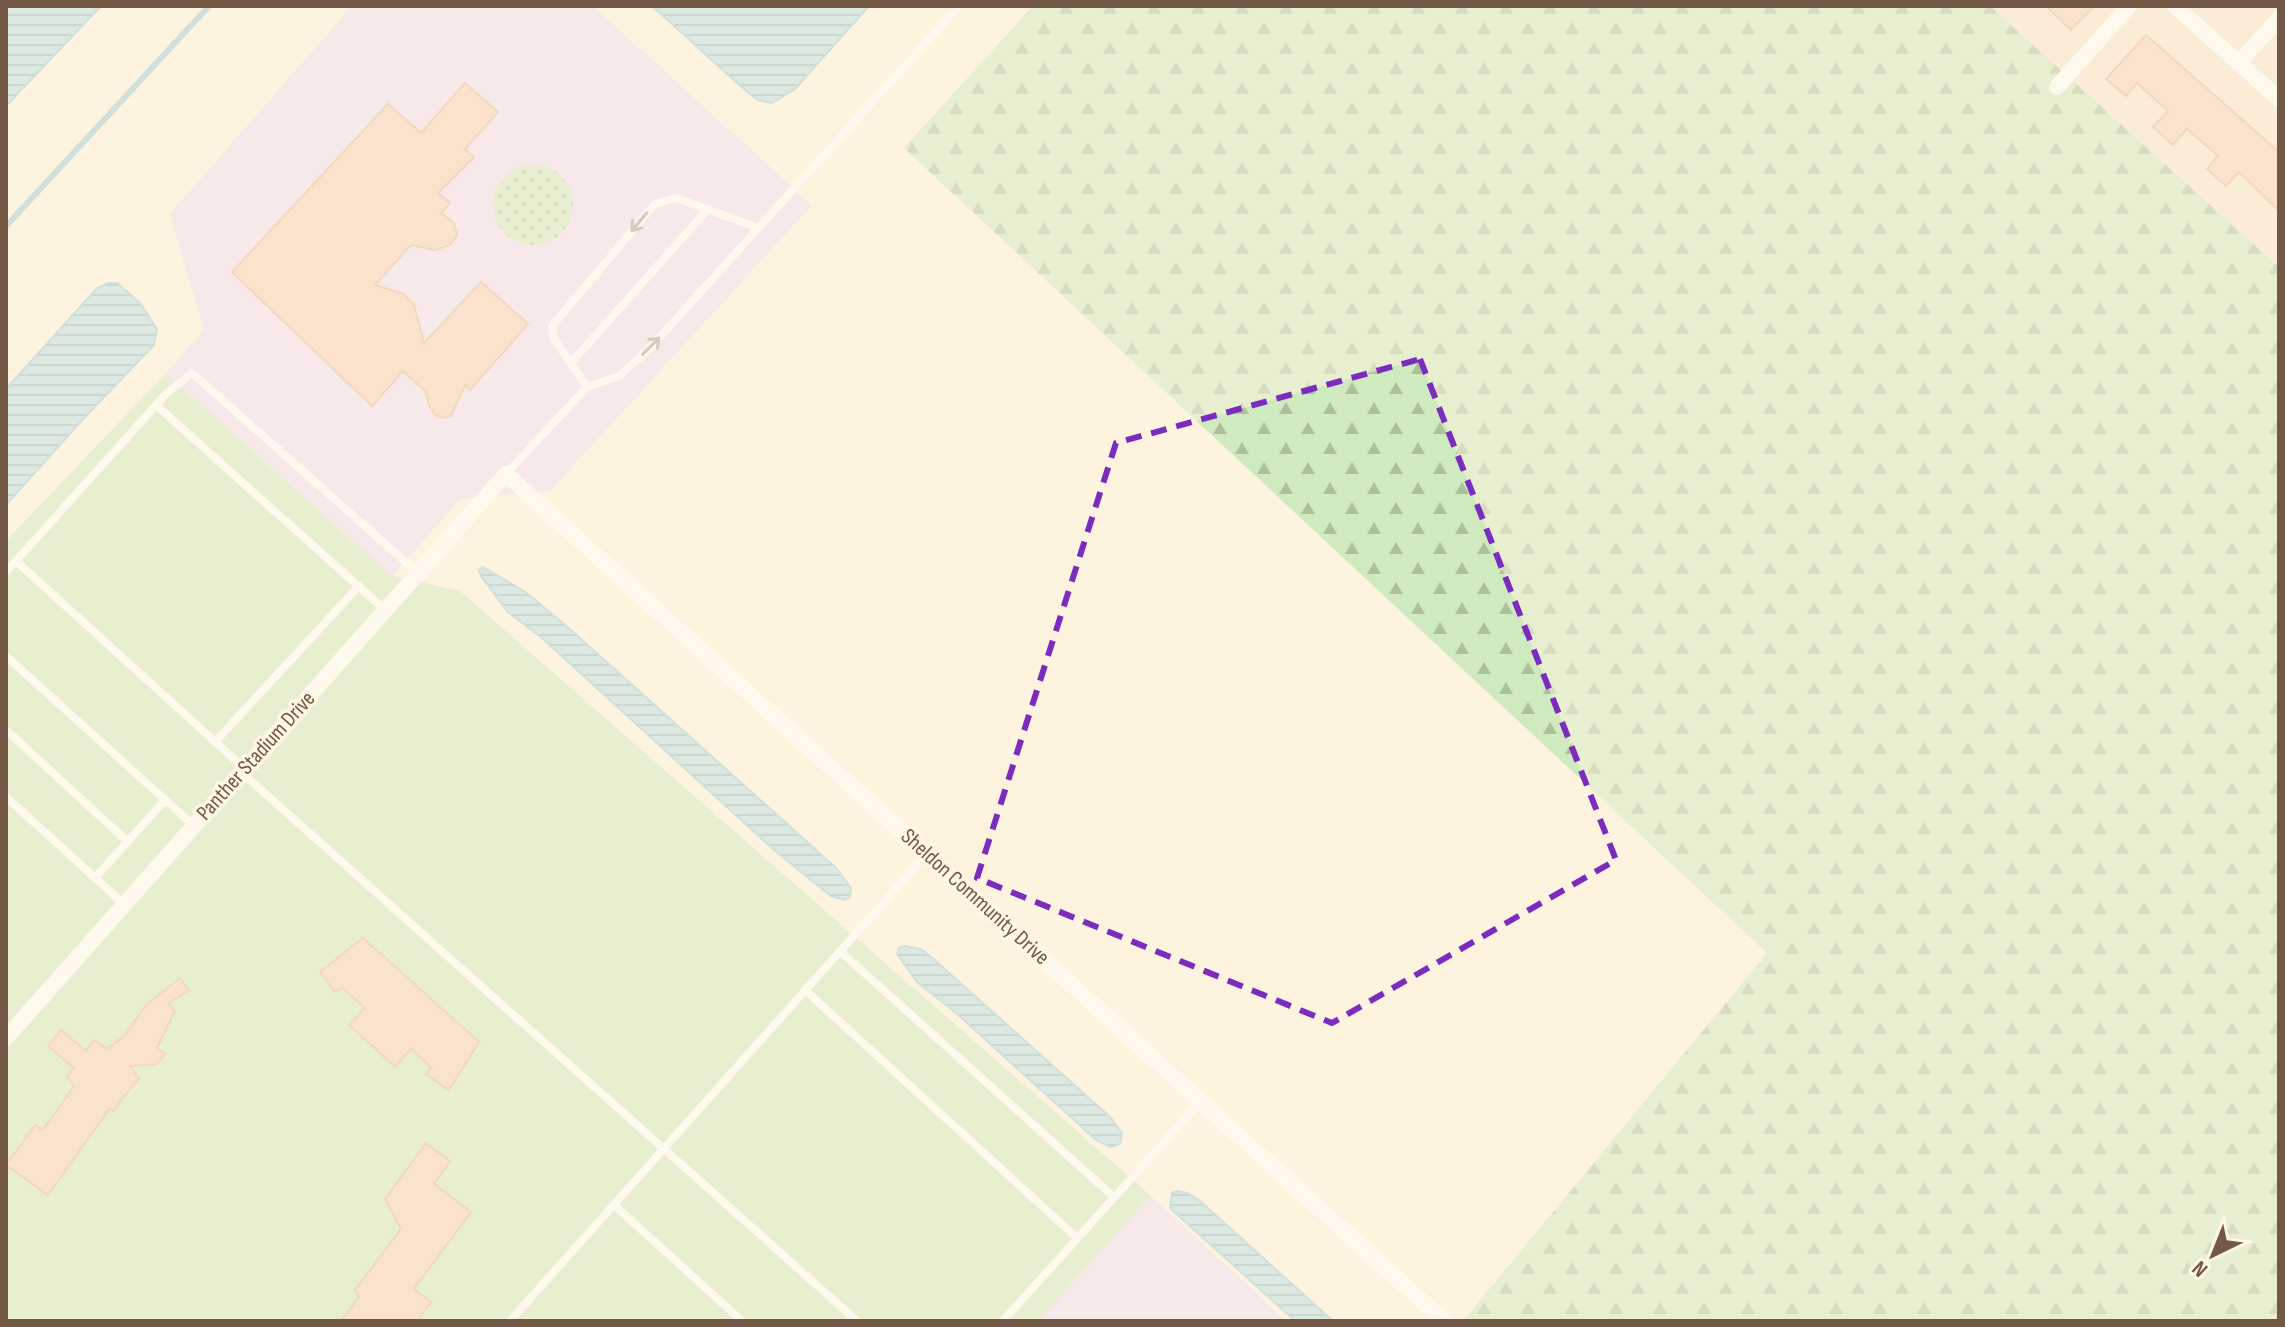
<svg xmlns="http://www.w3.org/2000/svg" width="2285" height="1327" font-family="'Sofia Sans Condensed',sans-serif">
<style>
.residential{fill:#f5e5cd}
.education{fill:#f0dcf9}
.green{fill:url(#green-dots)}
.forest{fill:url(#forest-firs)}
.pitch{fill:#ceeabe}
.water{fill:url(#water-rules);stroke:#99ccd9;stroke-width:2}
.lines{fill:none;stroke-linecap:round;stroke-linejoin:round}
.stream{stroke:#99ccd9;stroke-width:6}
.building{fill:#f3d1b6;stroke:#e7b895;stroke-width:2}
.service{stroke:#fff;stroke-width:8}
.minor{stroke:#fff;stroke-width:16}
.oneway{stroke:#ac9b90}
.marked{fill:none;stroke:#7b2cbf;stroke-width:6;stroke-dasharray:16 10;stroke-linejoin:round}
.labels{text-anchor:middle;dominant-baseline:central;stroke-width:7;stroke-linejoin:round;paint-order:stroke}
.street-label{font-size:22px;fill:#745846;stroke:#fff6e6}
</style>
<defs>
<pattern id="green-dots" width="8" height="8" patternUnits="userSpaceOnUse" patternTransform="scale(2)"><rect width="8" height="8" fill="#ceeabe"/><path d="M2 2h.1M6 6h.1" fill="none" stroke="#acc09c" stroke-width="1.8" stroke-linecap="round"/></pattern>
<pattern id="forest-firs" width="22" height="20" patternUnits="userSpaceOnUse" patternTransform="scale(2)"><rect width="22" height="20" fill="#ceeabe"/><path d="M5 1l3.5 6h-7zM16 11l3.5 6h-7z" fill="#acc09c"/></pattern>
<pattern id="water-rules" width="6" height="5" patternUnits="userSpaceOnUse" patternTransform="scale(2)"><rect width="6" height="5" fill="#b3dde7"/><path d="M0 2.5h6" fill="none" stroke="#96b6bd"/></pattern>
</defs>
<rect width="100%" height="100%" fill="#fdf3df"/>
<path class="residential" d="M 1990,6 L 2279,6 L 2279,267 Z"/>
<g class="education">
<path d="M 352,6 L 593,6 L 812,205 L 551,490 L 460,499 L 392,576 L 166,373 L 204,330 L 170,214 Z"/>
<path d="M 1151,1196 L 1286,1321 L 1038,1321 Z"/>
</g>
<circle class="green" cx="533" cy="205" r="40"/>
<path class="forest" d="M 1033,6 L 1990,6 L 2279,267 L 2279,1321 L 1463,1321 L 1767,953 L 904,148 Z"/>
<path class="pitch" d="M 166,373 L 392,576 L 460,591 L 1151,1196 L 1038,1321 L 6,1321 L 6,541 Z"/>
<g class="water">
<path d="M 6,6 L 101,6 L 6,106 Z"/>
<path d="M 652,6 L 869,6 L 795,89 L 772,103 L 758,100 L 745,90 Z"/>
<path d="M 108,283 L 117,283 L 140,303 L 157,329 L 154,345 L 85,417 L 6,505 L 6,389 L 97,288 Z"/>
<path d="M 483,567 L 527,593 L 571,630 L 835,867 L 851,888 L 850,897 L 845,900 L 831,896 L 774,850 L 542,638 L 508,612 L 481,576 L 479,570 Z"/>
<path d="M 904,946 L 921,949 L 937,962 L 1110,1117 L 1122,1133 L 1120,1144 L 1110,1147 L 1096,1140 L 955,1012 L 918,983 L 897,954 L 899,948 Z"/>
<path d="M 1178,1191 L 1187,1193 L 1200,1201 L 1333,1321 L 1295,1321 L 1170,1208 L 1172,1193 Z"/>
</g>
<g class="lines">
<path class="stream" d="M 6,226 L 209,6"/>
</g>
<g class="building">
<path d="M 2046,6 L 2094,6 L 2071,30 Z"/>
<path d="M 2146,35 L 2279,152 L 2279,211 L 2239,172 L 2226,186 L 2207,169 L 2218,156 L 2187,129 L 2173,145 L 2153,127 L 2168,111 L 2137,83 L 2126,96 L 2106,79 Z"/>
<path d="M 465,83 L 498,112 L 465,149 L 474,157 L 438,193 L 450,203 L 441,213 L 454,223 L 457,235 L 450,245 L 435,250 L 411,245 L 375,285 L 404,294 L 414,305 L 424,343 L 481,282 L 528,324 L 470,390 L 465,385 L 451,416 L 442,418 L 434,414 L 428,403 L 426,392 L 403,371 L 372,406 L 232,272 L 388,104 L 421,133 Z"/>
<path d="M 363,938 L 479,1042 L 449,1090 L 427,1075 L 431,1067 L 411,1049 L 395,1067 L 349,1025 L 365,1008 L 342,988 L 335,992 L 320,972 Z"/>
<path d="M 180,978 L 189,990 L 169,1003 L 175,1011 L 157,1048 L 165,1054 L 157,1064 L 130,1066 L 139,1078 L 113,1111 L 110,1108 L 48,1195 L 6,1165 L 35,1125 L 43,1130 L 74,1086 L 67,1077 L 74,1068 L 48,1046 L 61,1030 L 86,1051 L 94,1040 L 107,1049 L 125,1035 L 146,1005 Z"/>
<path d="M 426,1143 L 450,1161 L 434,1184 L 471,1212 L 414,1289 L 431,1302 L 417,1321 L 341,1321 L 359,1297 L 355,1290 L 401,1229 L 385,1199 Z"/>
</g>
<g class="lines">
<g class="service">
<path d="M 571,363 L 708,209"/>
<path d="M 587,387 L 554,339 L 552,326 L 655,204 L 676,198 L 759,228"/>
<path d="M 156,405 L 385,610"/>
<path d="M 506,474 L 587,387 L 619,376 L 649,349 L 959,6"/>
<path d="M 16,561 L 244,768"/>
<path d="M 6,572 L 167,393 L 192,373 L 418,573"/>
<path d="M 6,656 L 194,826"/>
<path d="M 6,730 L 128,842"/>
<path d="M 215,742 L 359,586"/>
<path d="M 242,773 L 857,1321"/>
<path d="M 6,797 L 124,904"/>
<path d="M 95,878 L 165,800"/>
<path d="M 840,951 L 1114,1197"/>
<path d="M 805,990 L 1077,1238"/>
<path d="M 614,1205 L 742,1321"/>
<path d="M 510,1321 L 926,855"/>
<path d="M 1003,1321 L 1200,1102"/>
</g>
<g class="minor">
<path d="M 2175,6 L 2279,99"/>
<path d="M 2239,63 L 2279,18"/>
<path d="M 2057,87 L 2129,6"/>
<path d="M 6,1038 L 506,474 L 1444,1321"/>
</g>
</g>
<defs><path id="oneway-shaft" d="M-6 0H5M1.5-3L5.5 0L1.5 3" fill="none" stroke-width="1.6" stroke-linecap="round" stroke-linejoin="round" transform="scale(2)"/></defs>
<g class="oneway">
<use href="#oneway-shaft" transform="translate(639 222) rotate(130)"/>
<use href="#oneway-shaft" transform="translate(651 346) rotate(-45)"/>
</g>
<path d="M0 0H2285V1327H0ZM 1420,359 L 1616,860 L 1332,1023 L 977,878 L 1116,443 Z" fill="#fdf3df" fill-opacity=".55" fill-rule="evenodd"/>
<path class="marked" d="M 1420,359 L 1616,860 L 1332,1023 L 977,878 L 1116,443 Z"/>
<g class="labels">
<g class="street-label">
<text transform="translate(256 756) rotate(-48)">Panther Stadium Drive</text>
<text transform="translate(975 897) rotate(42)">Sheldon Community Drive</text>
</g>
</g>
<rect width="2285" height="1327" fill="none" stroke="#745846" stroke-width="16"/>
<g transform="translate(2213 1255) rotate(223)" stroke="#fff6e6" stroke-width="6" paint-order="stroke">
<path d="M0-6L14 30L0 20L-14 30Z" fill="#745846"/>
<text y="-12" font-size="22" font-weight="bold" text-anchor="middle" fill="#745846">N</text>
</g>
</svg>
